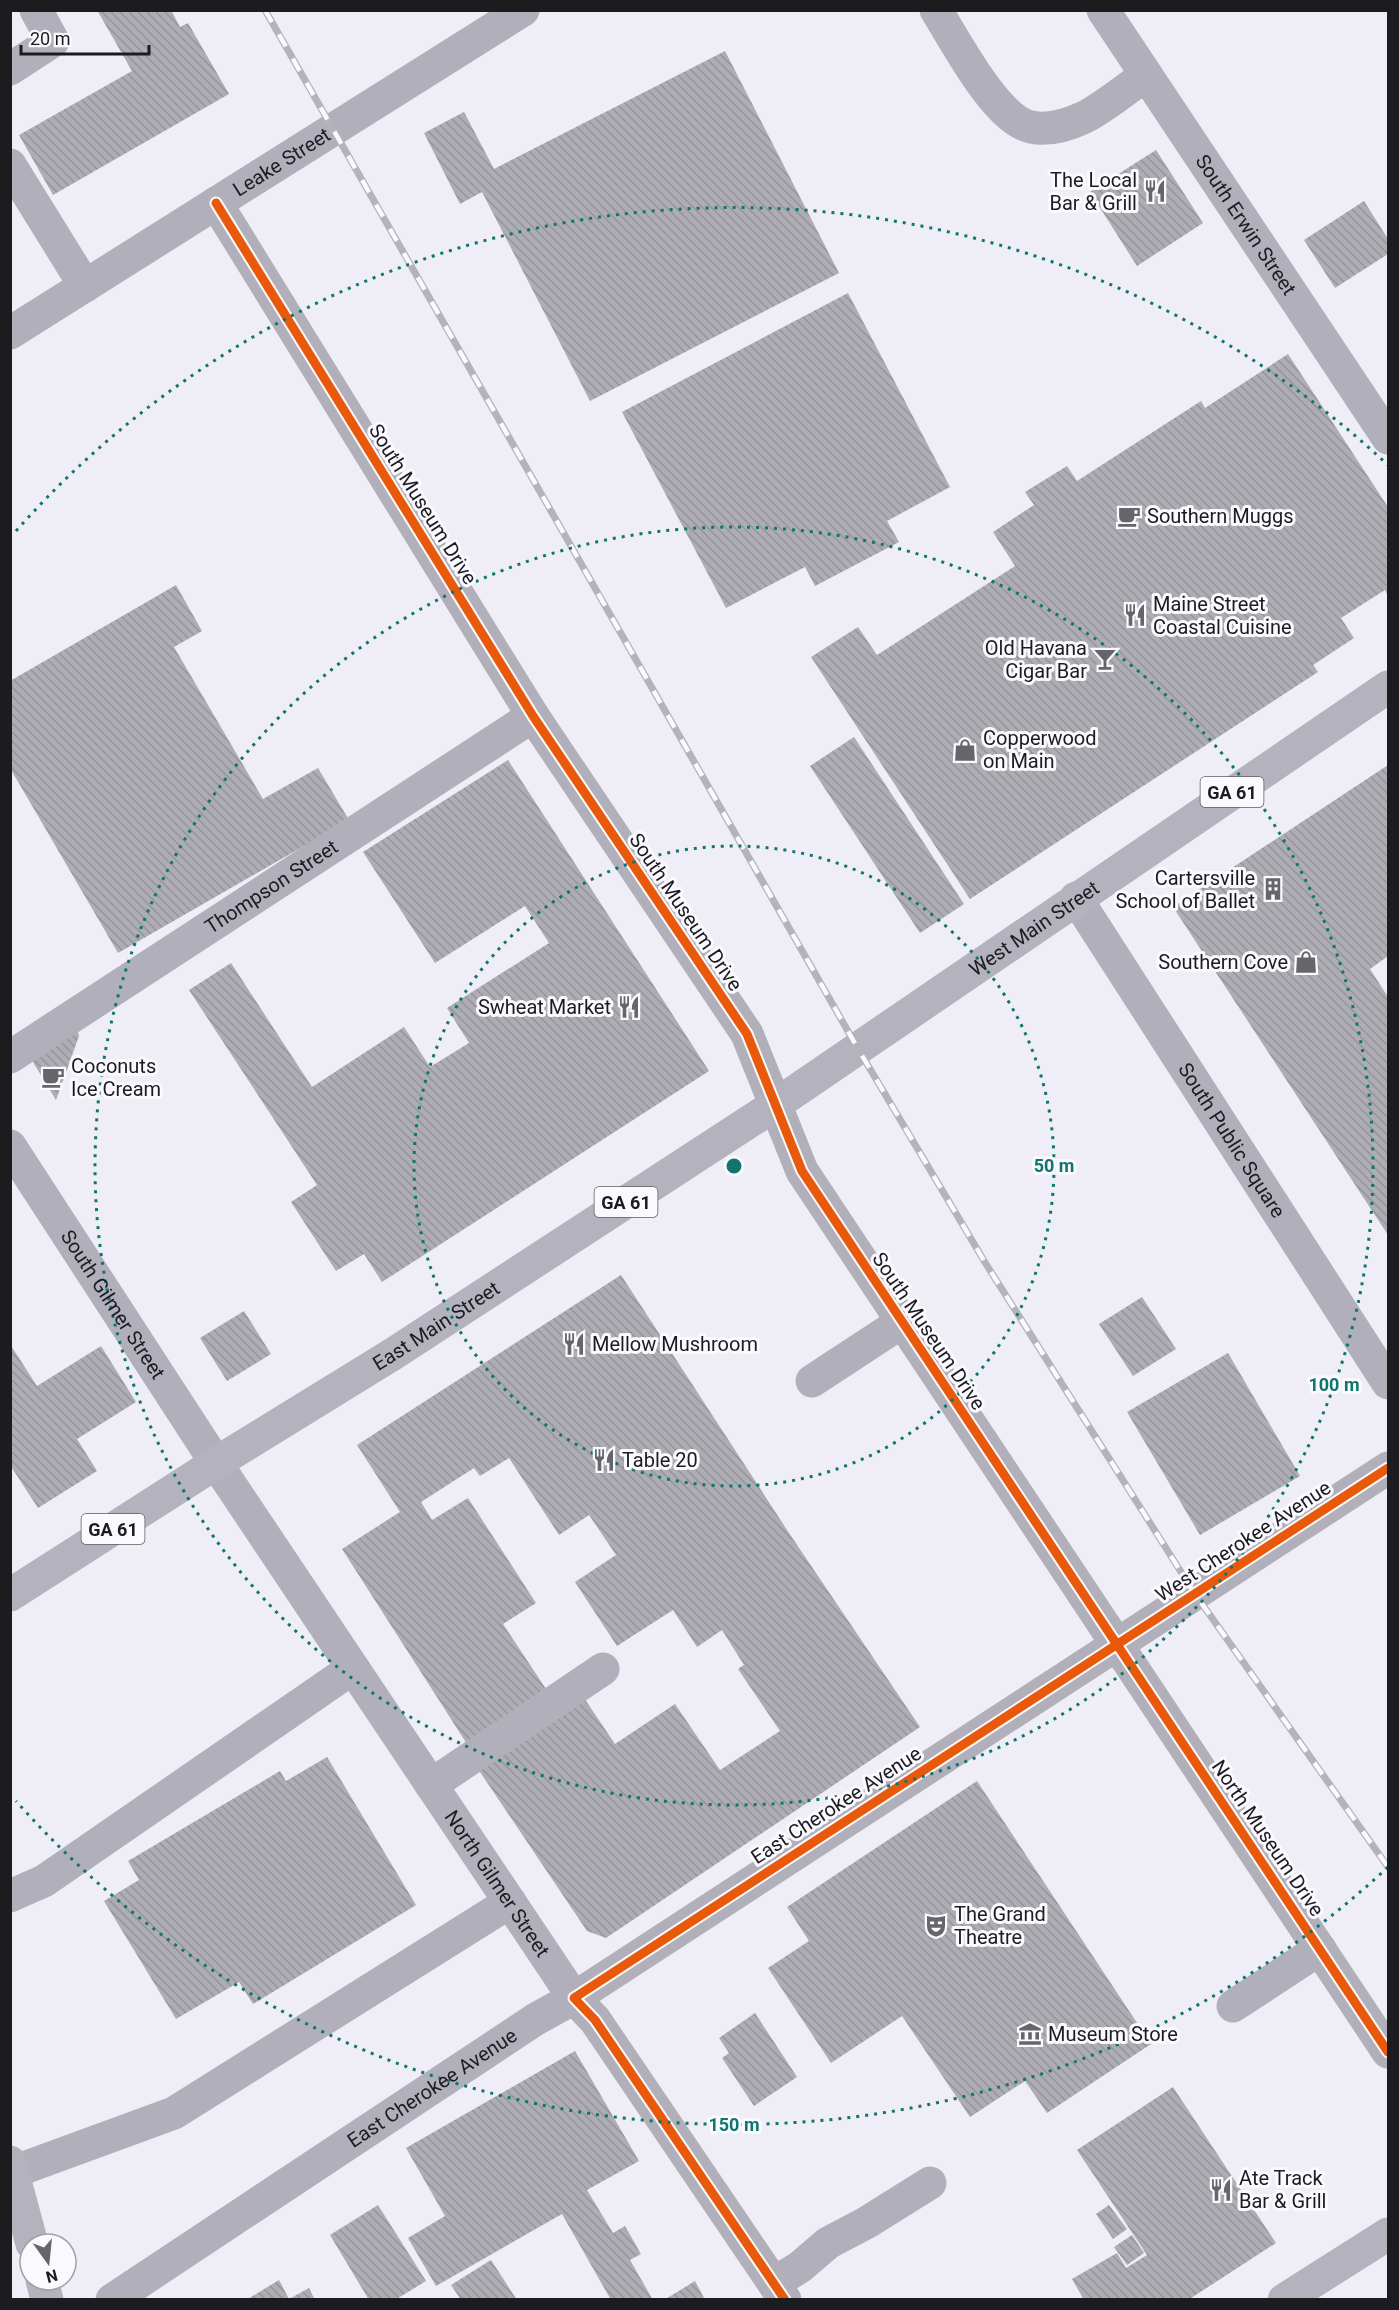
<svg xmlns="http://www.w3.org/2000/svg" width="1399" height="2310" font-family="Roboto,sans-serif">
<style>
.building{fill:url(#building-back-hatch)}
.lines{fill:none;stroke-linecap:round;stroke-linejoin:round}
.minor{stroke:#b1afba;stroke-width:33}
.major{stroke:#b4b2bc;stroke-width:33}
.rail-casing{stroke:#b4b3ba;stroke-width:7}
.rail{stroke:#faf9fd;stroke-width:4.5;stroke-dasharray:14;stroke-linecap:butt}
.cycleway-casing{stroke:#faf9fd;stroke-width:13}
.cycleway{stroke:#e8590c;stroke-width:9}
.ring{fill:none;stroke:#0f766e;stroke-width:3;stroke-dasharray:3 6}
.labels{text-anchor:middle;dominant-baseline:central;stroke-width:6;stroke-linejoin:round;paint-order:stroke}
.shield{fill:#faf9fd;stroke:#5e5e62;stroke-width:1.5}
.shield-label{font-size:18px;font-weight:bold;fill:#1b1b20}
.street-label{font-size:20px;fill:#1b1b20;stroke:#faf9fd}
.poi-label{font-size:20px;fill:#1b1b20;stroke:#faf9fd;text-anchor:start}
.centre{fill:#0f766e;stroke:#faf9fd;stroke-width:3}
.ring-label{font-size:18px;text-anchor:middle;font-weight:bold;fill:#0f766e;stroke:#faf9fd;stroke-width:6;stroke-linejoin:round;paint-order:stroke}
</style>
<defs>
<pattern id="building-back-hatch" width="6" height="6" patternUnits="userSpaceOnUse" patternTransform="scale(1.5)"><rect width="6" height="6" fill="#aeadb3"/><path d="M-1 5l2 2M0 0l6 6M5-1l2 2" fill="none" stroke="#95949a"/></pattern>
</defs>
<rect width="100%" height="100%" fill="#efeef6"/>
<g class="building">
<path d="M 97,10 L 171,10 L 180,27 L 188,23 L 229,94 L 53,195 L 19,135 L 132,71 Z"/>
<path d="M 725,51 L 839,273 L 590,401 L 482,192 L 460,204 L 424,133 L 464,112 L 494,169 Z"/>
<path d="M 1156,150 L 1203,223 L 1137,266 L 1090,192 Z"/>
<path d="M 1364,201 L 1388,239 L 1388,254 L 1335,288 L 1304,240 Z"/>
<path d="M 848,293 L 950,487 L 887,521 L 899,542 L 815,586 L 805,567 L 726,608 L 622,412 Z"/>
<path d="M 1288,354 L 1388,507 L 1388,596 L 1385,590 L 1341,618 L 1354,638 L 1313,665 L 1318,672 L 970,899 L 811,657 L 858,627 L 877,655 L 1015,566 L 993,532 L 1034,505 L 1025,492 L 1067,466 L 1077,481 L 1201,401 L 1205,408 Z"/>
<path d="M 176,585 L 202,631 L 174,647 L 263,799 L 318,768 L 349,820 L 118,953 L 10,768 L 10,681 Z"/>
<path d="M 854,737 L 964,904 L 920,933 L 810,766 Z"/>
<path d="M 508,760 L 709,1071 L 382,1282 L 364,1254 L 336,1271 L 291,1202 L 317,1185 L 189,990 L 231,963 L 312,1087 L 404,1027 L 430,1067 L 469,1043 L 447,1008 L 549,943 L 525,906 L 435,963 L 363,852 Z"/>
<path d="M 1388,765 L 1388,956 L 1370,969 L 1388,997 L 1388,1235 L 1173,907 Z"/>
<path d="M 75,1023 L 79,1036 L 56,1100 L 28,1054 Z"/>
<path d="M 621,1275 L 789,1533 L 920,1727 L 606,1938 L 587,1931 L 478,1769 L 584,1698 L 615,1744 L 675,1704 L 720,1770 L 780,1731 L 738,1669 L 744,1665 L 722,1630 L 697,1647 L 673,1610 L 617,1646 L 575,1582 L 616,1555 L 589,1515 L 559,1535 L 509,1458 L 480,1476 L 474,1468 L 421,1502 L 432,1520 L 468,1498 L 536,1603 L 503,1624 L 548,1692 L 467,1744 L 342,1549 L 400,1512 L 357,1445 Z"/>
<path d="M 1142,1297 L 1176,1349 L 1133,1376 L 1099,1324 Z"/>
<path d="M 244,1311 L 271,1354 L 227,1381 L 200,1338 Z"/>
<path d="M 10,1344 L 37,1386 L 101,1346 L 136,1402 L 77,1439 L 97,1471 L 38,1508 L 10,1465 Z"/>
<path d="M 1228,1353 L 1300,1476 L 1200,1535 L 1127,1412 Z"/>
<path d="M 327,1757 L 416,1905 L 253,2004 L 239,1982 L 176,2019 L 104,1901 L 139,1880 L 128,1861 L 280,1771 L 286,1781 Z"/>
<path d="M 977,1781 L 1151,2044 L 1047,2113 L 1025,2081 L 970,2117 L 902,2016 L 831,2063 L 768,1968 L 809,1941 L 787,1907 Z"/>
<path d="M 755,2013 L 797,2077 L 754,2106 L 722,2058 L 729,2053 L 719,2038 Z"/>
<path d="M 575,2051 L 639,2161 L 587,2190 L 613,2233 L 625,2226 L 641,2254 L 630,2260 L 653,2300 L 611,2300 L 562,2214 L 436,2286 L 408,2238 L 445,2216 L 406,2148 Z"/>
<path d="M 1173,2087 L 1276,2243 L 1188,2300 L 1084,2300 L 1072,2279 L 1117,2253 L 1126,2268 L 1147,2255 L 1077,2150 Z"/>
<path d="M 378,2205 L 426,2281 L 395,2300 L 369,2300 L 330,2235 Z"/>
<path d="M 1109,2205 L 1127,2229 L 1113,2239 L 1096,2214 Z"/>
<path d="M 1132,2235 L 1144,2253 L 1127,2265 L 1114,2247 Z"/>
<path d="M 491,2260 L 517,2300 L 461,2300 L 451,2285 Z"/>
<path d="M 279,2280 L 289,2299 L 309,2288 L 315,2300 L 246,2300 Z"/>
<path d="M 695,2281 L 705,2300 L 664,2300 Z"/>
</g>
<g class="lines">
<g class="minor">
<path d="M 936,10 C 955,40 996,120 1031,127 C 1049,131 1068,125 1085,117 C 1106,106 1126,89 1146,75"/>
<path id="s1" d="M 1103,10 L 1388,438"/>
<path d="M 10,69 L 53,41 L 36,10"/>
<path d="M 10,165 L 85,286"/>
<path d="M 216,203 L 533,716 L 747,1034 L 802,1171 L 1388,2052"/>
<path id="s2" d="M 10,333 L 523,10"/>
<path id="s3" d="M 1076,898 L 1388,1383"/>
<path id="s4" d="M 10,1057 L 533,716"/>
<path id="s5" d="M 10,1146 L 216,1463 L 353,1668 L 574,1998 L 595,2020 L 785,2300"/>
<path d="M 812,1381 L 902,1322"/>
<path d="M 431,1785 L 603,1669"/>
<path d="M 10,1896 L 44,1881 L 353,1668"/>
<path d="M 1233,2006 L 1320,1949"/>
<path d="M 13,2172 L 174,2113 L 510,1902"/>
<path d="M 774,2283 L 800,2267 L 828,2243 L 866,2223 L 930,2183"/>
<path id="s6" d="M 112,2300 L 536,2019 L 574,1998 L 1388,1468"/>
</g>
<g class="major">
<path id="s7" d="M 10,1595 L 216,1463 L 393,1354 L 775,1105 L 1388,687"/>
<path d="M 10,2162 L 32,2244"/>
<path d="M 42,2280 L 47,2300"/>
<path d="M 1284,2300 L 1388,2234"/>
</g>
<g class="rail-casing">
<path id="rail" d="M 265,10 L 857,1047 L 986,1264 L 1195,1594 L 1388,1867"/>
</g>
<use href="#rail" class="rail"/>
<g class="cycleway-casing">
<g id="cycleway">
<path d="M 216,203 L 533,716 L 747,1034 L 802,1171 L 1388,2052"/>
<path d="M 785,2300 L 595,2020 L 574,1998 L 1388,1468"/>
</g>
</g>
<use href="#cycleway" class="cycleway"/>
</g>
<g class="ring">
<circle cx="734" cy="1166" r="320"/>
<circle cx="734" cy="1166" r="639"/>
<path d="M1388 1867A959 959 0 0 1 16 1801M16 531A959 959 0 0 1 1388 465"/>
</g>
<defs>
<g id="restaurant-bare" transform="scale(1.8)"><path d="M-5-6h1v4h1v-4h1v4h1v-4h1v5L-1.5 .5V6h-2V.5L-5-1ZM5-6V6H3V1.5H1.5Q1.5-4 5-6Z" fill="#65656b" stroke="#faf9fd" stroke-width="2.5" paint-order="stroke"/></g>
<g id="cafe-bare" transform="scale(1.8)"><path d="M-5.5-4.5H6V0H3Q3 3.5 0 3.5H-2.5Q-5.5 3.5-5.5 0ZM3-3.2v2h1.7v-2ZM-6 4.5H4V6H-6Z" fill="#65656b" stroke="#faf9fd" stroke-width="2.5" paint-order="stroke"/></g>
<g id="bar-bare" transform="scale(1.8)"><path d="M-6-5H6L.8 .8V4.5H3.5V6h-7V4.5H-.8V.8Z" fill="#65656b" stroke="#faf9fd" stroke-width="2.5" paint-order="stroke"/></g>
<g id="shop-bare" transform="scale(1.8)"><path d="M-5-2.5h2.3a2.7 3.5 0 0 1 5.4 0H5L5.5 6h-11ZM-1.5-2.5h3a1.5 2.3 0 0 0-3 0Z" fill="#65656b" stroke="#faf9fd" stroke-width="2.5" paint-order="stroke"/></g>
<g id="building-bare" transform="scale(1.8)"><path d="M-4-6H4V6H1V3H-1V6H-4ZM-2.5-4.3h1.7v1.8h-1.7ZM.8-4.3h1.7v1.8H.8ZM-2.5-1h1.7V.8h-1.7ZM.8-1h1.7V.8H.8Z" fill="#65656b" stroke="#faf9fd" stroke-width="2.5" paint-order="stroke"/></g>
<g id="theatre-bare" transform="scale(1.8)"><path d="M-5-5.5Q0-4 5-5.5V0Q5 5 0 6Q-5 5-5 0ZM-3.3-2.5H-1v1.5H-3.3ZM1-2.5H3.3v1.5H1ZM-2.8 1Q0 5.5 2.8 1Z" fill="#65656b" stroke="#faf9fd" stroke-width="2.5" paint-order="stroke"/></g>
<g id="museum-bare" transform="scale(1.8)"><path d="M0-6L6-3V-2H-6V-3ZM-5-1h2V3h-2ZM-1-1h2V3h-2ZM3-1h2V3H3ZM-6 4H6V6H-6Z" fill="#65656b" stroke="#faf9fd" stroke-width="2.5" paint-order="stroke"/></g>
</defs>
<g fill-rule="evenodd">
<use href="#restaurant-bare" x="1155" y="191"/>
<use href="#cafe-bare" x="1129" y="516"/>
<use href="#restaurant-bare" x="1135" y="615"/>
<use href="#bar-bare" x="1105" y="659"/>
<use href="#shop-bare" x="965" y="750"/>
<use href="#building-bare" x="1273" y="889"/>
<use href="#shop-bare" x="1306" y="962"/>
<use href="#restaurant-bare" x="629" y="1007"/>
<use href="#cafe-bare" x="53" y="1077"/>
<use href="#restaurant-bare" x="574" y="1344"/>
<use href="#restaurant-bare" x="604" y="1460"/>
<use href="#theatre-bare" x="936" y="1926"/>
<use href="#museum-bare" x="1030" y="2034"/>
<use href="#restaurant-bare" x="1221" y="2190"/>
</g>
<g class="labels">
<g class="shield">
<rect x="1200.5" y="777" width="63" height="30" rx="4.5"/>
<rect x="594.5" y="1187" width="63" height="30" rx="4.5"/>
<rect x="81.5" y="1514" width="63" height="30" rx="4.5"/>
</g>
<g class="shield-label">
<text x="1232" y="792">GA 61</text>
<text x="626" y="1202">GA 61</text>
<text x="113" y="1529">GA 61</text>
</g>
<g class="street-label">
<text stroke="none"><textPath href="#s2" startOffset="321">Leake Street</textPath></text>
<text stroke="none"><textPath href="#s1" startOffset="258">South Erwin Street</textPath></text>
<text transform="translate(423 504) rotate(58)">South Museum Drive</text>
<text stroke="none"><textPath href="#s4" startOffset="312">Thompson Street</textPath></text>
<text transform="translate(686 912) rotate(56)">South Museum Drive</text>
<text stroke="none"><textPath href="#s7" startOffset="1222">West Main Street</textPath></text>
<text stroke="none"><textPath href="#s3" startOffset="288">South Public Square</textPath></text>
<text stroke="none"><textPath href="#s5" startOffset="189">South Gilmer Street</textPath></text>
<text stroke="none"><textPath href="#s7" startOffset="504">East Main Street</textPath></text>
<text transform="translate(929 1331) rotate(56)">South Museum Drive</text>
<text transform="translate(1243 1541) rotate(-33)">West Cherokee Avenue</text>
<text transform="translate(836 1805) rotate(-33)">East Cherokee Avenue</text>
<text transform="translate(1268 1838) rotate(56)">North Museum Drive</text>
<text stroke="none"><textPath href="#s5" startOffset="884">North Gilmer Street</textPath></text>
<text stroke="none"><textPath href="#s6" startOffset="384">East Cherokee Avenue</textPath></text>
</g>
<g class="poi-label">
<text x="1137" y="180" text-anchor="end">The Local<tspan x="1137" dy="23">Bar &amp; Grill</tspan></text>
<text x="1147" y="516">Southern Muggs</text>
<text x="1153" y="604">Maine Street<tspan x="1153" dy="23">Coastal Cuisine</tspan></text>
<text x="1087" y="648" text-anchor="end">Old Havana<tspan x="1087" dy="23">Cigar Bar</tspan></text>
<text x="983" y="738">Copperwood<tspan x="983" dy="23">on Main</tspan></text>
<text x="1255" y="878" text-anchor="end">Cartersville<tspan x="1255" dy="23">School of Ballet</tspan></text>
<text x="1288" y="962" text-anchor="end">Southern Cove</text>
<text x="611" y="1007" text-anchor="end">Swheat Market</text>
<text x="71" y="1066">Coconuts<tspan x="71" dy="23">Ice Cream</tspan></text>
<text x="592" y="1344">Mellow Mushroom</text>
<text x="622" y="1460">Table 20</text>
<text x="954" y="1914">The Grand<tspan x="954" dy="23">Theatre</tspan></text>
<text x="1048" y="2034">Museum Store</text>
<text x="1239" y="2178">Ate Track<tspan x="1239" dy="23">Bar &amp; Grill</tspan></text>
</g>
</g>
<circle cx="734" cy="1166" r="9" class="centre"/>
<g class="ring-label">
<text x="1054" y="1172">50 m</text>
<text x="1334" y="1391">100 m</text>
<text x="734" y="2131">150 m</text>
</g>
<rect width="1399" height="2310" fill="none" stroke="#1b1b20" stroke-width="24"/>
<g transform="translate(48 2262) rotate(165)"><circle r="28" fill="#faf9fd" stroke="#a1a0a5" stroke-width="1.5"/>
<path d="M0-4.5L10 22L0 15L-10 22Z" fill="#65656b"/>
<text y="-9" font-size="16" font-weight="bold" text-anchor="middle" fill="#1b1b20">N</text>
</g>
<path d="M21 45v9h128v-9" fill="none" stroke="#1b1b20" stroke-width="3"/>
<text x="30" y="45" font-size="18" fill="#1b1b20" stroke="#faf9fd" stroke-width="4.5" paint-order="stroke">20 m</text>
</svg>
